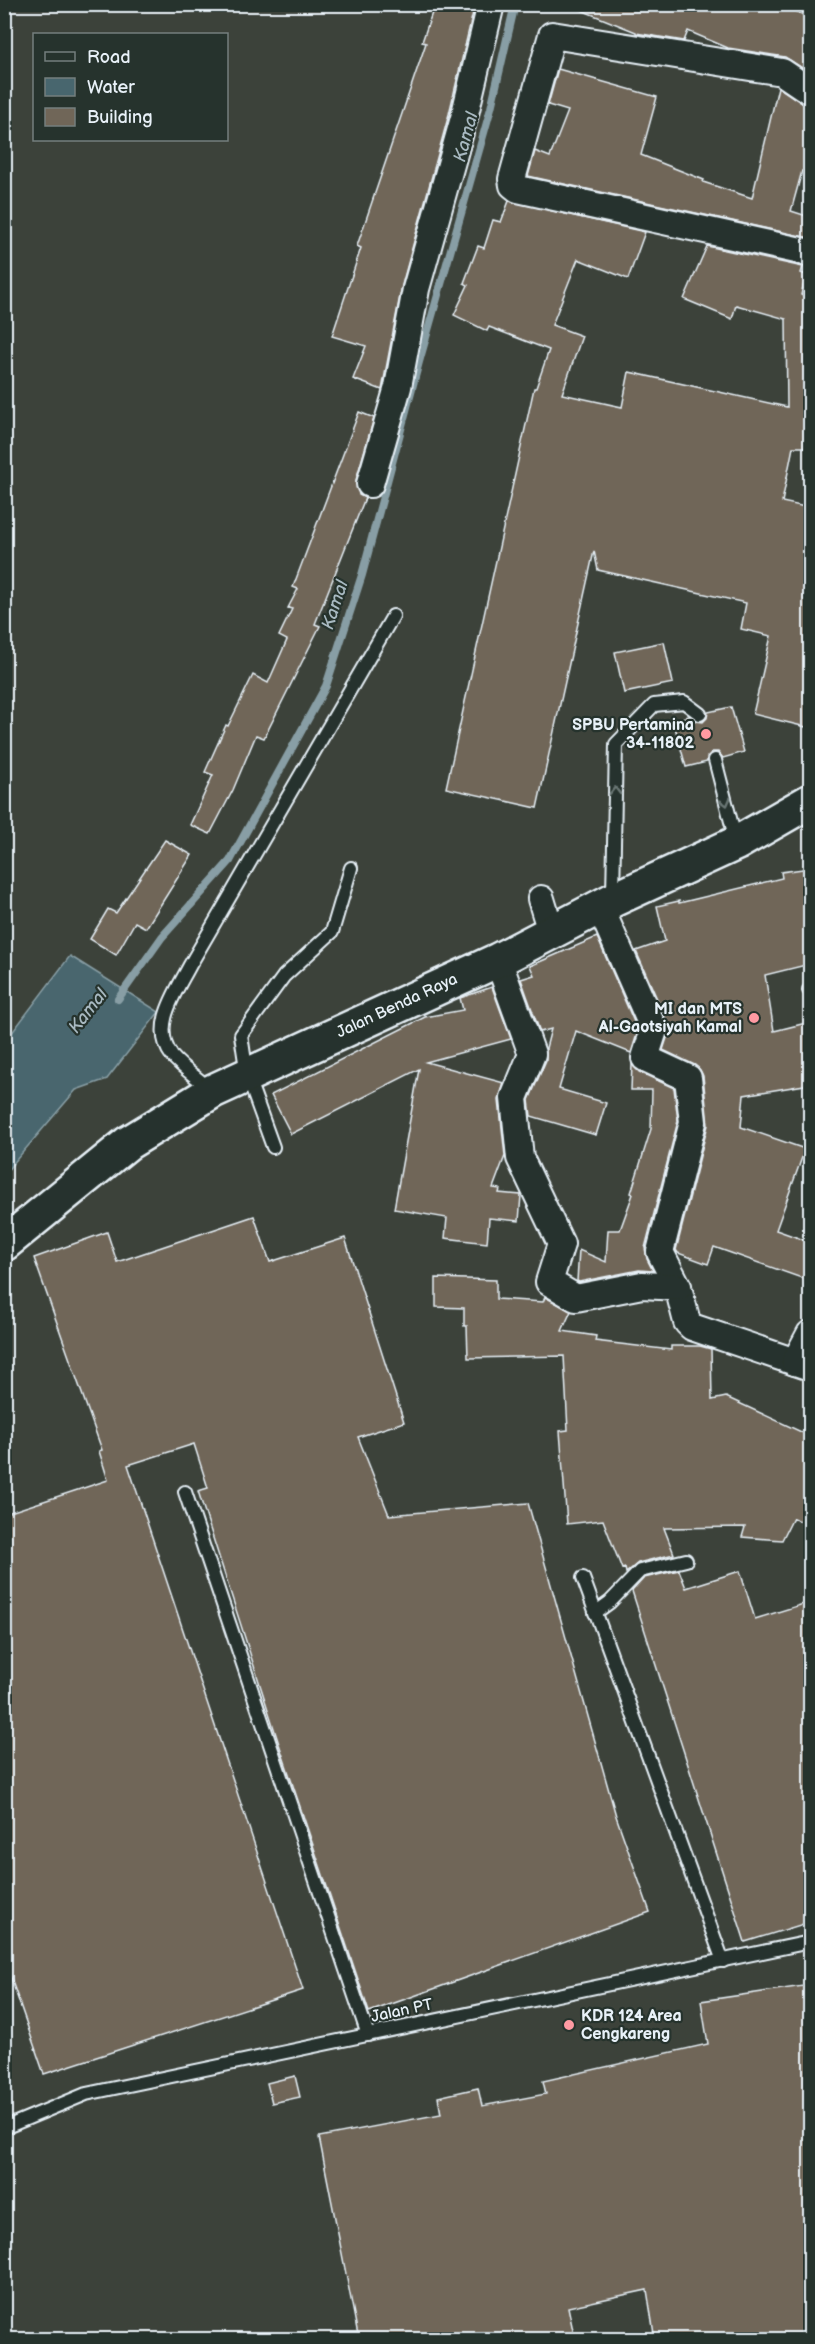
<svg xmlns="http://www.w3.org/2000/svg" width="815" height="2344" font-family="'Balsamiq Sans',sans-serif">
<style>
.water{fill:#48666e;stroke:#889ea5;stroke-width:1.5}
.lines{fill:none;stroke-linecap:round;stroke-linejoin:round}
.stream{stroke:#889ea5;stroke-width:8}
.building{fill:#706658;stroke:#e8f1f8;stroke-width:1.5}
.lane-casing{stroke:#e8f1f8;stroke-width:16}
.street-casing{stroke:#e8f1f8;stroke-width:30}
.secondary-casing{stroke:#e8f1f8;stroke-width:38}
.lane{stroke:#26332d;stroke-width:12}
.street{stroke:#26332d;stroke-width:26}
.secondary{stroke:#26332d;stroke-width:33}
.oneway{stroke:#6a7674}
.poi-dot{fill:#ff9aa2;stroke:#26332d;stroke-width:2}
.labels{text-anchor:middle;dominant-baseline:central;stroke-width:4.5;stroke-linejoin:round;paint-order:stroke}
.poi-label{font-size:16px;font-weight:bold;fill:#e8f1f8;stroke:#26332d;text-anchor:end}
.street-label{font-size:16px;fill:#e8f1f8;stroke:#26332d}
.water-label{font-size:18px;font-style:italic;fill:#a8b9c1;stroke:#26332d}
</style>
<rect width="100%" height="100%" fill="#3c423a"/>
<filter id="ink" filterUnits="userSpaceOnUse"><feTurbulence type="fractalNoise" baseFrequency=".0167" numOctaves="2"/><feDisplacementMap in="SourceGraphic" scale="12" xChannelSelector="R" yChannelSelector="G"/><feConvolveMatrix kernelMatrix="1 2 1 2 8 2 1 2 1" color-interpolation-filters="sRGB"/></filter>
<g filter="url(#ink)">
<path class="water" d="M 70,956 L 159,1012 L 107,1079 L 76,1090 L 5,1173 L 5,1042 Z"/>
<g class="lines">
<path class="stream" d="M 118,999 L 162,937 L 230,861 L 326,686 L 362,575 L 419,362 L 491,108 L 515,4"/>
</g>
<g class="building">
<path d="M 435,4 L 475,4 L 449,114 L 402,285 L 382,390 L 353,379 L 366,346 L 332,336 L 361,248 L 357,246 L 426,43 L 422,42 Z"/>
<path d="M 571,4 L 781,4 L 810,18 L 810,73 L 785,57 L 728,48 L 688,31 L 684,41 L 636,33 L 636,32 L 571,6 Z"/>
<path d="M 558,69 L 657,97 L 641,155 L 704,180 L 703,182 L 752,198 L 778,87 L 802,103 L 810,106 L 810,173 L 802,171 L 791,211 L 810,217 L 810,238 L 528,176 L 535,151 L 550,157 L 568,111 L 548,105 Z"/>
<path d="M 509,201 L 645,232 L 628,279 L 578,259 L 552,325 L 582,336 L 562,394 L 622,407 L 629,372 L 787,407 L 786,319 L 736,305 L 732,319 L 684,299 L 707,246 L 803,267 L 801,273 L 806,275 L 801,295 L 810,297 L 810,447 L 793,447 L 782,502 L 810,508 L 810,728 L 753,714 L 771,636 L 741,629 L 746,603 L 598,570 L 594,551 L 537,808 L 446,788 L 534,388 L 536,388 L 549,350 L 489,327 L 487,331 L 454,315 L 468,285 L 464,283 L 478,246 L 484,248 L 493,220 L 501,222 Z"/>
<path d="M 359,412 L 374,418 L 356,480 L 359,495 L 365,498 L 315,624 L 320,626 L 264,738 L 256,735 L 233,790 L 210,834 L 190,825 L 213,775 L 205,772 L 226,725 L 228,726 L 253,675 L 268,683 L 287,640 L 279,636 L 292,609 L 288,608 L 298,589 L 293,587 Z"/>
<path d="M 664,642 L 673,683 L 624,693 L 615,652 Z"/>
<path d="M 731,707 L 744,752 L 723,758 L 718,752 L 712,752 L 707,757 L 707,762 L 686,767 L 673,720 L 689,716 L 696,721 L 703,722 L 707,718 L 708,712 Z"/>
<path d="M 165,840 L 192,855 L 146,928 L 135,922 L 116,955 L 90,939 L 108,909 L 116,913 Z"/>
<path d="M 810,868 L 810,964 L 765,975 L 774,1031 L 810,1022 L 810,1084 L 744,1095 L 741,1127 L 805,1149 L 776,1230 L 810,1242 L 810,1281 L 714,1247 L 708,1264 L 678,1253 L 676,1250 L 708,1125 L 703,1076 L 700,1070 L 695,1065 L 663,1050 L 668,1035 L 668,1024 L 636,951 L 665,941 L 657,906 L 679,901 L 679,903 L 782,878 L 781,872 Z"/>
<path d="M 597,937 L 638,1031 L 631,1053 L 576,1031 L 559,1089 L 606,1103 L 596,1135 L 531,1116 L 529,1100 L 546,1060 L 546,1048 L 551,1029 L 540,1032 L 521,979 L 534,975 L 530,966 Z"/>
<path d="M 492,987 L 511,1039 L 426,1062 L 504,1083 L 499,1100 L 505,1156 L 493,1188 L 500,1189 L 499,1193 L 521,1195 L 519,1221 L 489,1218 L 487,1243 L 445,1238 L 447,1218 L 394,1209 L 419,1069 L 291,1134 L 271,1095 L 425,1017 L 463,1010 L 460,998 Z"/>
<path d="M 632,1064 L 639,1072 L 674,1088 L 678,1121 L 645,1248 L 647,1259 L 653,1271 L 639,1270 L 579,1282 L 577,1281 L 579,1250 L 606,1262 L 608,1230 L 620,1230 L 633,1194 L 631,1193 L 651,1129 L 652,1090 L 631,1090 Z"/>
<path d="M 254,1216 L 270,1262 L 345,1238 L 404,1422 L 358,1437 L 389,1515 L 528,1503 L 616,1816 L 650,1912 L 369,2012 L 278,1741 L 198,1491 L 208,1488 L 194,1444 L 128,1465 L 303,1990 L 44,2074 L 4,1958 L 4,1514 L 108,1480 L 99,1451 L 102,1450 L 34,1258 L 107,1232 L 117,1262 Z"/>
<path d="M 436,1278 L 496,1280 L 496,1299 L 543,1302 L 545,1297 L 571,1311 L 562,1331 L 596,1336 L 595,1341 L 671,1350 L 671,1346 L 700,1346 L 711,1349 L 712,1400 L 726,1397 L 810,1436 L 810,1511 L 805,1523 L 793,1518 L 782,1540 L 742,1537 L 745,1527 L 664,1528 L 674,1554 L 638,1563 L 626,1573 L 625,1568 L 622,1569 L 603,1520 L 567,1524 L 560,1431 L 568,1430 L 564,1356 L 468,1358 L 467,1326 L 464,1326 L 464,1308 L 436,1307 Z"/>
<path d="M 679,1570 L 686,1588 L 740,1571 L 755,1619 L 810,1602 L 810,1922 L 745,1942 L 632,1591 L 644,1578 Z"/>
<path d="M 810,1985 L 810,2340 L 655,2340 L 647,2290 L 568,2307 L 575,2340 L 359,2340 L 319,2137 L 441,2114 L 438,2097 L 478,2088 L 482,2106 L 546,2094 L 543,2081 L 708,2044 L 701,2001 Z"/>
<path d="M 295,2076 L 300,2097 L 272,2103 L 267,2083 Z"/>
</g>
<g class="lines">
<g class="lane-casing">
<g id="lane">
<path d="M 715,760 L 736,841"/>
<path d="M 613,895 L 616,744 L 654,705 L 684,702 L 700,714"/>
<path d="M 809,990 L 810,989"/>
<path d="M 211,1090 C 199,1079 182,1068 172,1056 C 150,1027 176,992 190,965 L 393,616"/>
<path d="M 273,1147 L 247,1075 L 241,1035 L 284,976 L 332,932 L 351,868"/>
<path d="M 185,1492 L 368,2035"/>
<path d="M 583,1578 L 723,1961"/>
<path d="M 595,1613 L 610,1602 L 640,1571 L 686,1560"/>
<path d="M 4,2128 L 86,2094 L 810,1942"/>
</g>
</g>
<g class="street-casing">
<g id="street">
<path d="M 810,91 L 782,72 L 552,35 L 512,179 L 513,185 L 518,189 L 810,253"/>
<path d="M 370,484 L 398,387 L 416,289 L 464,118 L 491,4"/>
<path d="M 541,899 L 551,932"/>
<path d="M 600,907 L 654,1030 L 645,1058 L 688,1078 L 693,1122 L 660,1252 L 678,1287 L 687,1322 L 692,1327 L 810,1367"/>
<path d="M 498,960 L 532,1054 L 514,1098 L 520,1158 L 561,1244 L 549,1282 L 576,1298 L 642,1285 L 678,1287"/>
<path d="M 795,1362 L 810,1334"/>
</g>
</g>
<g class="secondary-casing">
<path id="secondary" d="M 4,1244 L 128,1143 L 213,1091 L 498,960 L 613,900 L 737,843 L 810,801"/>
</g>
<use href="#lane" class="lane"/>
<use href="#street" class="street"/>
<use href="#secondary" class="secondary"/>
</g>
<defs><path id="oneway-chevron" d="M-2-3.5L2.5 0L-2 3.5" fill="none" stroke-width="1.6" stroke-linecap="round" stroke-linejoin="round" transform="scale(1.5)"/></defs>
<g class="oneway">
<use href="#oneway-chevron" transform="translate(615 791) rotate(-89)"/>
<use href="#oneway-chevron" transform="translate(726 802) rotate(75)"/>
</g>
</g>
<g class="poi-dot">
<circle cx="706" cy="734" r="6"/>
<circle cx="754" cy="1018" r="6"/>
<circle cx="569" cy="2025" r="6"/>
</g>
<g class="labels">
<g class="poi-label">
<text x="694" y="725">SPBU Pertamina<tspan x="694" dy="18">34-11802</tspan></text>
<text x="742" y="1009">MI dan MTS<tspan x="742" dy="18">Al-Gaotsiyah Kamal</tspan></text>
<text x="581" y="2016" text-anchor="start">KDR 124 Area<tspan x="581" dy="18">Cengkareng</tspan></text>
</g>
<g class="street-label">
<text transform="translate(397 1006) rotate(-25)">Jalan Benda Raya</text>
<text transform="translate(402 2011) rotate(-12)">Jalan PT</text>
</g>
<g class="water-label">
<text transform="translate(466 137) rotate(-75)">Kamal</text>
<text transform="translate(335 605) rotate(-72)">Kamal</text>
<text transform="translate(88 1011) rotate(-52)">Kamal</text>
</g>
</g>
<rect width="815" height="2344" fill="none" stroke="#26332d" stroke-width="24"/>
<rect x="12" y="12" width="791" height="2320" fill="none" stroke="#e8f1f8" stroke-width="2" filter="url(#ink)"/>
<rect x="33" y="33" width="195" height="108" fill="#26332d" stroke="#747f7e" stroke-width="1.5"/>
<rect x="45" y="52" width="30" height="9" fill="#26332d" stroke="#747f7e" stroke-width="1.5"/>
<text x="87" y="63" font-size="18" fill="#e8f1f8">Road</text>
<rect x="45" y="78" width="30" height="18" fill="#48666e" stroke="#747f7e" stroke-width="1.5"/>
<text x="87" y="93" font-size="18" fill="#e8f1f8">Water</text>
<rect x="45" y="108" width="30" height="18" fill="#706658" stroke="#747f7e" stroke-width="1.5"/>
<text x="87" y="123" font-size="18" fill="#e8f1f8">Building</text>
</svg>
